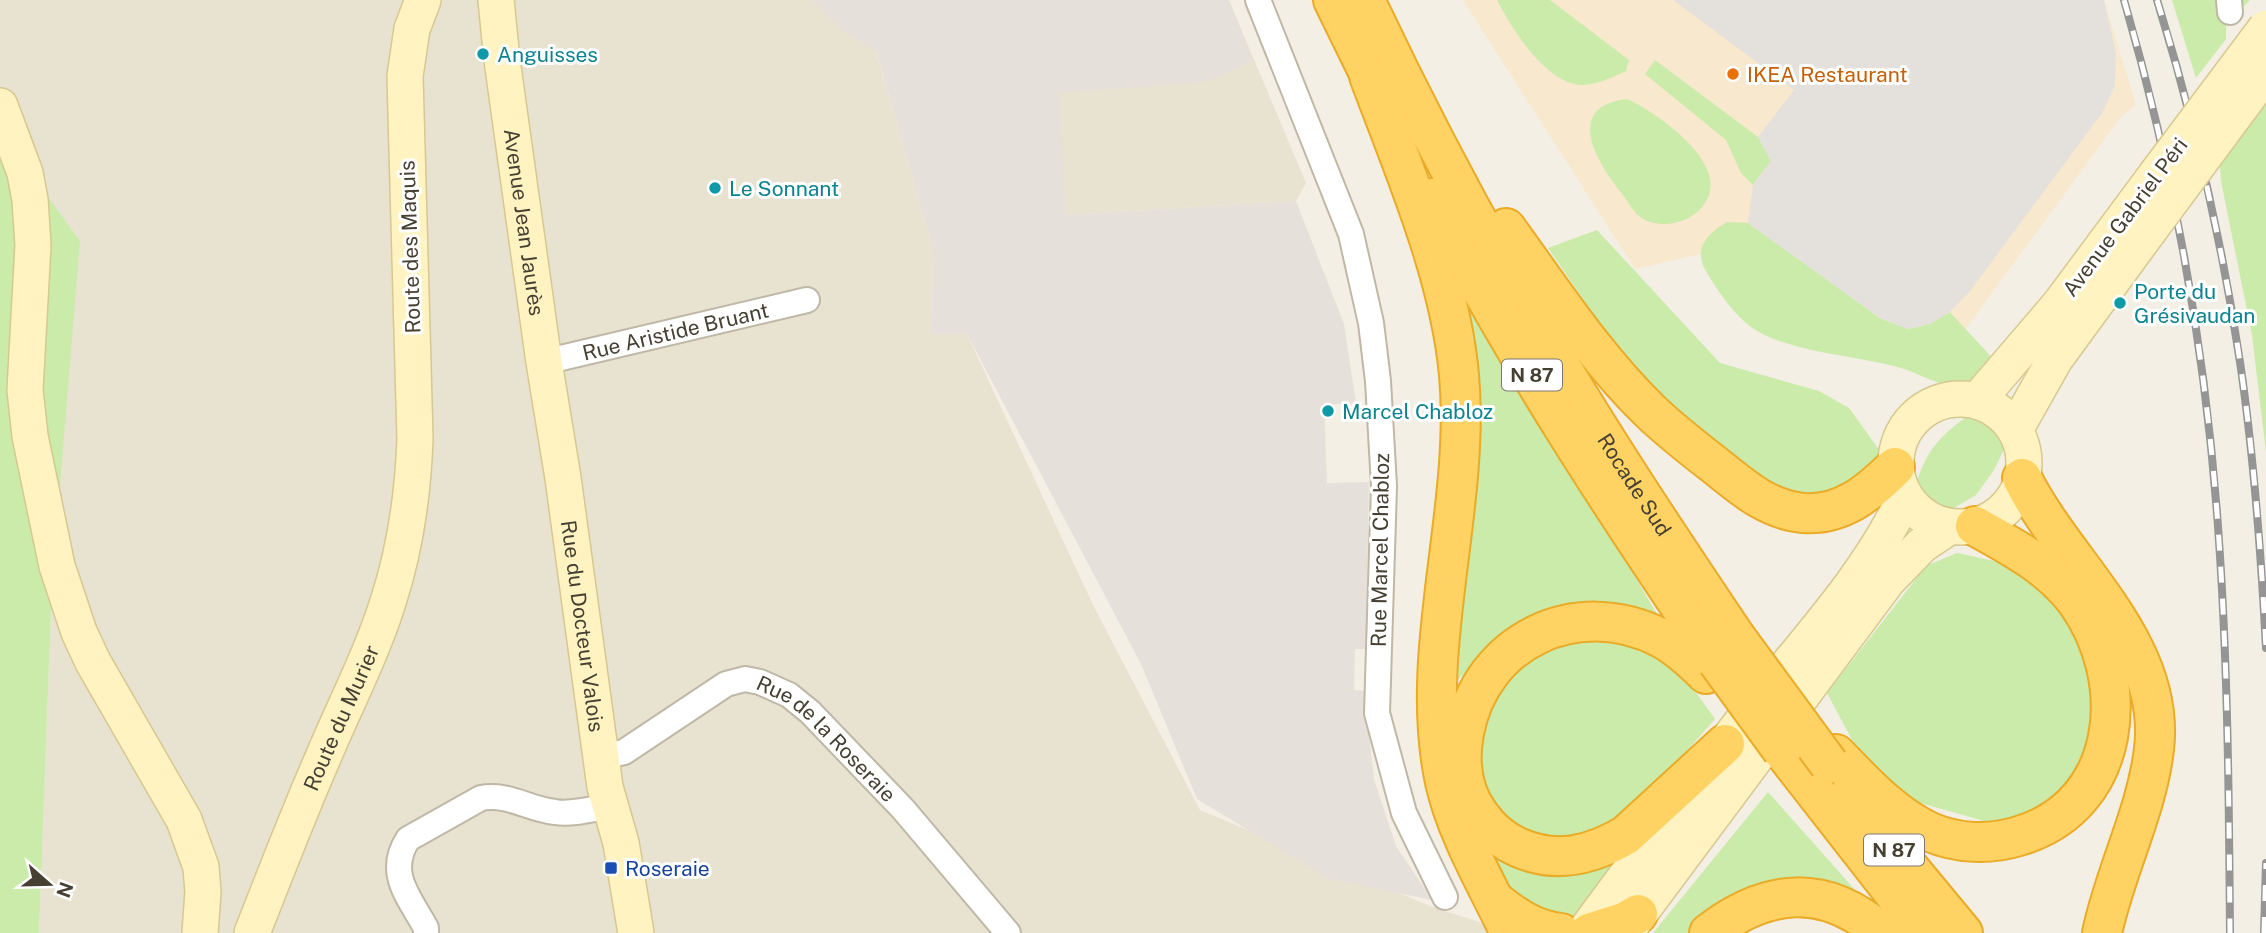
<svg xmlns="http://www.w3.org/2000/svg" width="2266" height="933" font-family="'Public Sans',sans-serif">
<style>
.residential{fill:#e8e2d1}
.commercial{fill:#f8e8cd}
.industrial{fill:#e5e0d9}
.green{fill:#caeba9}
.parking{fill:#e4e1dd}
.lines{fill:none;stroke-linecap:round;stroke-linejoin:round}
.street-casing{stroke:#bfb8a6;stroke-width:28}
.secondary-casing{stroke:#d7c890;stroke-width:38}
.highway-casing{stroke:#e9ab28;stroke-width:42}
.street{stroke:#fff;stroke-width:24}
.secondary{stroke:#fff3c2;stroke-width:35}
.highway{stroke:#ffd363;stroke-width:38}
.rail-casing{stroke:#959595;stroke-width:8}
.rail{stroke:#fff;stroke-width:5;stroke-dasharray:16;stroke-linecap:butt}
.secondary-bridge-casing{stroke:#d7c890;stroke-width:38;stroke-linecap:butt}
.highway-bridge-casing{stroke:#e9ab28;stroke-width:42;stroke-linecap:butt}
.secondary-bridge{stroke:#fff3c2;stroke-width:35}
.highway-bridge{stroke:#ffd363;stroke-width:38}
.culture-dot{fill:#0f9aa8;stroke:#fff;stroke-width:2.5}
.food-dot{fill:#e8710a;stroke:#fff;stroke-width:2.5}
.transit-dot{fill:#1a4fb4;stroke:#fff;stroke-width:2.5}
.labels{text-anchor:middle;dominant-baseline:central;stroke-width:6;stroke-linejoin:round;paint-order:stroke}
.shield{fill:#fff;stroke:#7e7970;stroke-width:2}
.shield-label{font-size:19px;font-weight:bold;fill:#464033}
.culture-label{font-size:21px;fill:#0d838f;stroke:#fff;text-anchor:start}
.food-label{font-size:21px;fill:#c56008;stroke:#fff;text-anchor:start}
.street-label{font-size:21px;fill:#464033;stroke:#fff}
.transit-label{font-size:21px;fill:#164399;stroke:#fff;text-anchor:start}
</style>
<rect width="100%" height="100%" fill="#f3efe4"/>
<path class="residential" d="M 0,0 L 1229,0 L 1306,183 L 1296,201 L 1066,215 L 876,52 L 932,246 L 931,333 L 967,334 L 1093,605 L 1200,810 L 1430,906 L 1513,933 L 39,933 L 52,582 L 0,131 Z"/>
<path class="commercial" d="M 1463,0 L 2104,0 L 2136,105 L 2121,117 L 1956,342 L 1744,244 L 1635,269 Z"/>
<path class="industrial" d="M 811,0 L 1229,0 L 1253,61 L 1207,82 L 1059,93 L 1066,215 L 1296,201 L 1344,324 L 1356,403 L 1324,405 L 1327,483 L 1369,482 L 1366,649 L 1355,649 L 1354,690 L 1364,691 L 1374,779 L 1396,846 L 1432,900 L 1329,879 L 1197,799 L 1141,664 L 967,334 L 931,334 L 932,246 L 876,51 L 840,29 Z"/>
<g class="green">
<path d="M 1497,0 L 1550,0 L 1629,60 L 1626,71 C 1614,77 1597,84 1584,85 C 1547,86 1512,29 1497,0 Z"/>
<path d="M 2172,0 L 2250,0 L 2226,24 L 2226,39 L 2196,78 Z"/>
<path d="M 1655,60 L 1758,137 L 1771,161 L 1753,185 L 1741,173 L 1726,140 L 1645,74 Z"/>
<path d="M 1627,99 C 1658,113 1737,168 1702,207 C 1693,218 1678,224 1664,224 C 1656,224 1646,222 1639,216 C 1633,211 1628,202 1623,195 C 1599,165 1561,107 1627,99 Z"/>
<path d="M 2266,105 L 2266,452 L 2252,335 L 2221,181 L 2220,166 Z"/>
<path d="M 0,131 L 80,241 L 52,582 L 39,933 L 0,933 Z"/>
<path d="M 1727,222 L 1748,223 L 1880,318 L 1908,329 L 1930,324 L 1950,312 L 1996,362 C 1986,372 1975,383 1960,385 C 1940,387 1922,375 1904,369 C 1860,355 1780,353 1746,323 C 1730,309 1718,291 1707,273 C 1692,249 1707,234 1727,222 Z"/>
<path d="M 1597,230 L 1720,363 L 1819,391 L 1849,408 L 1880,451 L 1865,478 L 1816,496 L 1795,499 L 1647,392 L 1548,248 Z"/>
<path d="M 1456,272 L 1661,621 L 1614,609 L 1570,604 L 1491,646 L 1451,687 L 1481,430 L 1450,278 Z"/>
<path d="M 1970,414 C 1988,421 1997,429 2006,445 L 1994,470 L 1976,495 L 1952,509 C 1936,505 1924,496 1917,481 C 1928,447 1942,435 1970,414 Z"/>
<path d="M 1957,553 L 1999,562 L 2055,594 L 2085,635 L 2104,706 L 2090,762 L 2053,805 L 1995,824 L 1906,799 L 1861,757 L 1827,693 L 1926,566 Z"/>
<path d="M 1573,633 L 1624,636 L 1675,663 L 1715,719 L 1632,813 L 1595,842 L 1550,845 L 1494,814 L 1475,767 L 1483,705 L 1526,652 Z"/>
<path d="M 1768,792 L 1864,900 L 1695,933 L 1653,933 Z"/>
<path d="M 1475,844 L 1632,845 L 1573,919 L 1545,916 L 1518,899 Z"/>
</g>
<path class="parking" d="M 1673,0 L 2104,0 L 2116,53 L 2115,86 L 2102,113 L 1970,291 L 1950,312 L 1930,324 L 1908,329 L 1880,318 L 1748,223 L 1753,185 L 1771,161 L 1758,137 L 1794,90 Z"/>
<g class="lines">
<g class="street-casing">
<g id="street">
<path d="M 1258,0 L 1351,234 L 1371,323 L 1378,381 L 1384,486 L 1377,713 L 1404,813 L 1445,897"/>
<path d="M 2229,0 L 2230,12"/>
<path id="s1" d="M 544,362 L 807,300"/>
<path id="s2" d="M 602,757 L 624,752 L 726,684 L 745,679 L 760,682 L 789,695 L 810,712 L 903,809 L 1008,933"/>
<path d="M 426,933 L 426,928 C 409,897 386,873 408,839 L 481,798 C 508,793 528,809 555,812 C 572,815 592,809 609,806"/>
</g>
</g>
<g class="secondary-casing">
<g id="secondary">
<path id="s3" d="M 496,0 L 502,60 L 544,362 L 563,478 L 605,787 L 621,843 L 636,933"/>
<path d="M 0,106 L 25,173 L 30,200 L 33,245 L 25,390 L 30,436 L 57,566 L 79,632 L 93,662 L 184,820 L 201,867 L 203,892 L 200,933"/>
<circle cx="1960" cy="463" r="64"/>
<path d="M 1977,401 L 2060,304 L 2155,176"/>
<path d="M 2015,430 L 2055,359 L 2148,232"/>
<path id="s4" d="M 252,933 C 275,875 297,817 322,760 C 344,707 371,656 388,602 C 405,550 413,493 415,439 L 405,76 L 412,29 L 423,0"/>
<path d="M 1584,933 C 1641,856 1697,779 1756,704 C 1809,638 1869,574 1905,497"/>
<path d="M 1625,933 L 1888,580 L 1922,545 L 1949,527"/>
</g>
</g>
<g class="highway-casing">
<g id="highway">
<path d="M 1333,0 L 1381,98"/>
<path id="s5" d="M 1365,0 C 1423,123 1487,243 1557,360 C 1613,454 1674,545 1735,636"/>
<path d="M 1369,76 C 1404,170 1450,275 1459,375 C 1471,510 1417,651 1445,782 C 1457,835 1487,884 1510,933"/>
<path d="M 1432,198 C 1515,359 1615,511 1717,661"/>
<path d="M 1506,228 C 1552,291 1595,358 1651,412 C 1671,431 1694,449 1716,466 C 1742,487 1768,510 1803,513 C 1842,516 1870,492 1895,467"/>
<path d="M 2022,478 C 2064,564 2167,643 2154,749 C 2147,811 2115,871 2102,933"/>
<path d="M 1706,674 C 1692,660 1678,647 1661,638 C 1577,595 1481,640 1464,733 C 1459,761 1462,791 1479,814 C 1489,829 1503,841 1520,848 C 1557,864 1592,855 1626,835 L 1725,744"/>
<path d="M 1782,750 L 1925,933"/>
<path d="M 1836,754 C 1864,783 1893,815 1930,832 C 1958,844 1990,845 2019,836 C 2123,805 2133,681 2077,602 C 2051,567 2013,547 1975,526"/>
<path d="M 1851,792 L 1896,852 L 1963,933"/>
<path d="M 1494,900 C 1515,917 1534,930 1561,933"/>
<path d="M 1589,933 L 1624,922 L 1638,914"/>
<path d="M 1709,933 C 1767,888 1825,883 1882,933"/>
</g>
</g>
<use href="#street" class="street"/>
<use href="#secondary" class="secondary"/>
<use href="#highway" class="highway"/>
<g class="rail-casing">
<g id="rail">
<path d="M 2124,0 C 2175,176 2207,359 2219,541 C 2228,672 2229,802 2230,933"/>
<path d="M 2157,0 C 2193,116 2222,242 2240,362 C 2254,457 2261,552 2266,648"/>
<path d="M 2264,933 L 2266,863"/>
</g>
</g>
<use href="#rail" class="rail"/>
<g class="secondary-bridge-casing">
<g id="secondary-bridge">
<path d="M 2155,176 L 2266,28"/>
<path d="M 2148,232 L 2266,73"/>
</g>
</g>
<g class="highway-bridge-casing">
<g id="highway-bridge">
<path d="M 1735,636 L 1829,764"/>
<path d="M 1717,661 L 1782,750"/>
</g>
</g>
<use href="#secondary-bridge" class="secondary-bridge"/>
<use href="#highway-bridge" class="highway-bridge"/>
</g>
<g class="culture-dot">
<circle cx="483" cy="54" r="7"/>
<circle cx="715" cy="188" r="7"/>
<circle cx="2120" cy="303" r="7"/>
<circle cx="1328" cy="411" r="7"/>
</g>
<circle class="food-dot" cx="1733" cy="74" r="7"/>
<rect class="transit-dot" x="604" y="861" width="14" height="14" rx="3.5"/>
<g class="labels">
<g class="shield">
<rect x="1502" y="359.5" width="60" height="31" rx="5"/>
<rect x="1864" y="834.5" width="60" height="31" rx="5"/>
</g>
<g class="shield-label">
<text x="1532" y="375">N 87</text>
<text x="1894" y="850">N 87</text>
</g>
<g class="culture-label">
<text x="497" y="54">Anguisses</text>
<text x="729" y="188">Le Sonnant</text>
<text x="2134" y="291">Porte du<tspan x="2134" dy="24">Grésivaudan</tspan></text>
<text x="1342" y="411">Marcel Chabloz</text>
</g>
<g class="food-label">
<text x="1747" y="74">IKEA Restaurant</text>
</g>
<g class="street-label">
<text transform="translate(2125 217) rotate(-53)">Avenue Gabriel Péri</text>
<text stroke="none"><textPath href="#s3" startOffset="224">Avenue Jean Jaurès</textPath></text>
<text transform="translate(410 247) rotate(-92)">Route des Maquis</text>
<text stroke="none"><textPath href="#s1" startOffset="135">Rue Aristide Bruant</textPath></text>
<text stroke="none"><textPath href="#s5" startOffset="555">Rocade Sud</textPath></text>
<text transform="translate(1380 550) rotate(-89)">Rue Marcel Chabloz</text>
<text stroke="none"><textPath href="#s3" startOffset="632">Rue du Docteur Valois</textPath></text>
<text stroke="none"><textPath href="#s4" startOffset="233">Route du Murier</textPath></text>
<text stroke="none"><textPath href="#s2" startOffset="268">Rue de la Roseraie</textPath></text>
</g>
<g class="transit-label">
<text x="625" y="868">Roseraie</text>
</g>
</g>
<g transform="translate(49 884) rotate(110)" stroke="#ffffff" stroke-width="5" paint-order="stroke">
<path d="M0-5L12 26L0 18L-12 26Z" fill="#464033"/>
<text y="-10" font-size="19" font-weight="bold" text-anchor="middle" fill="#464033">N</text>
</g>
</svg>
